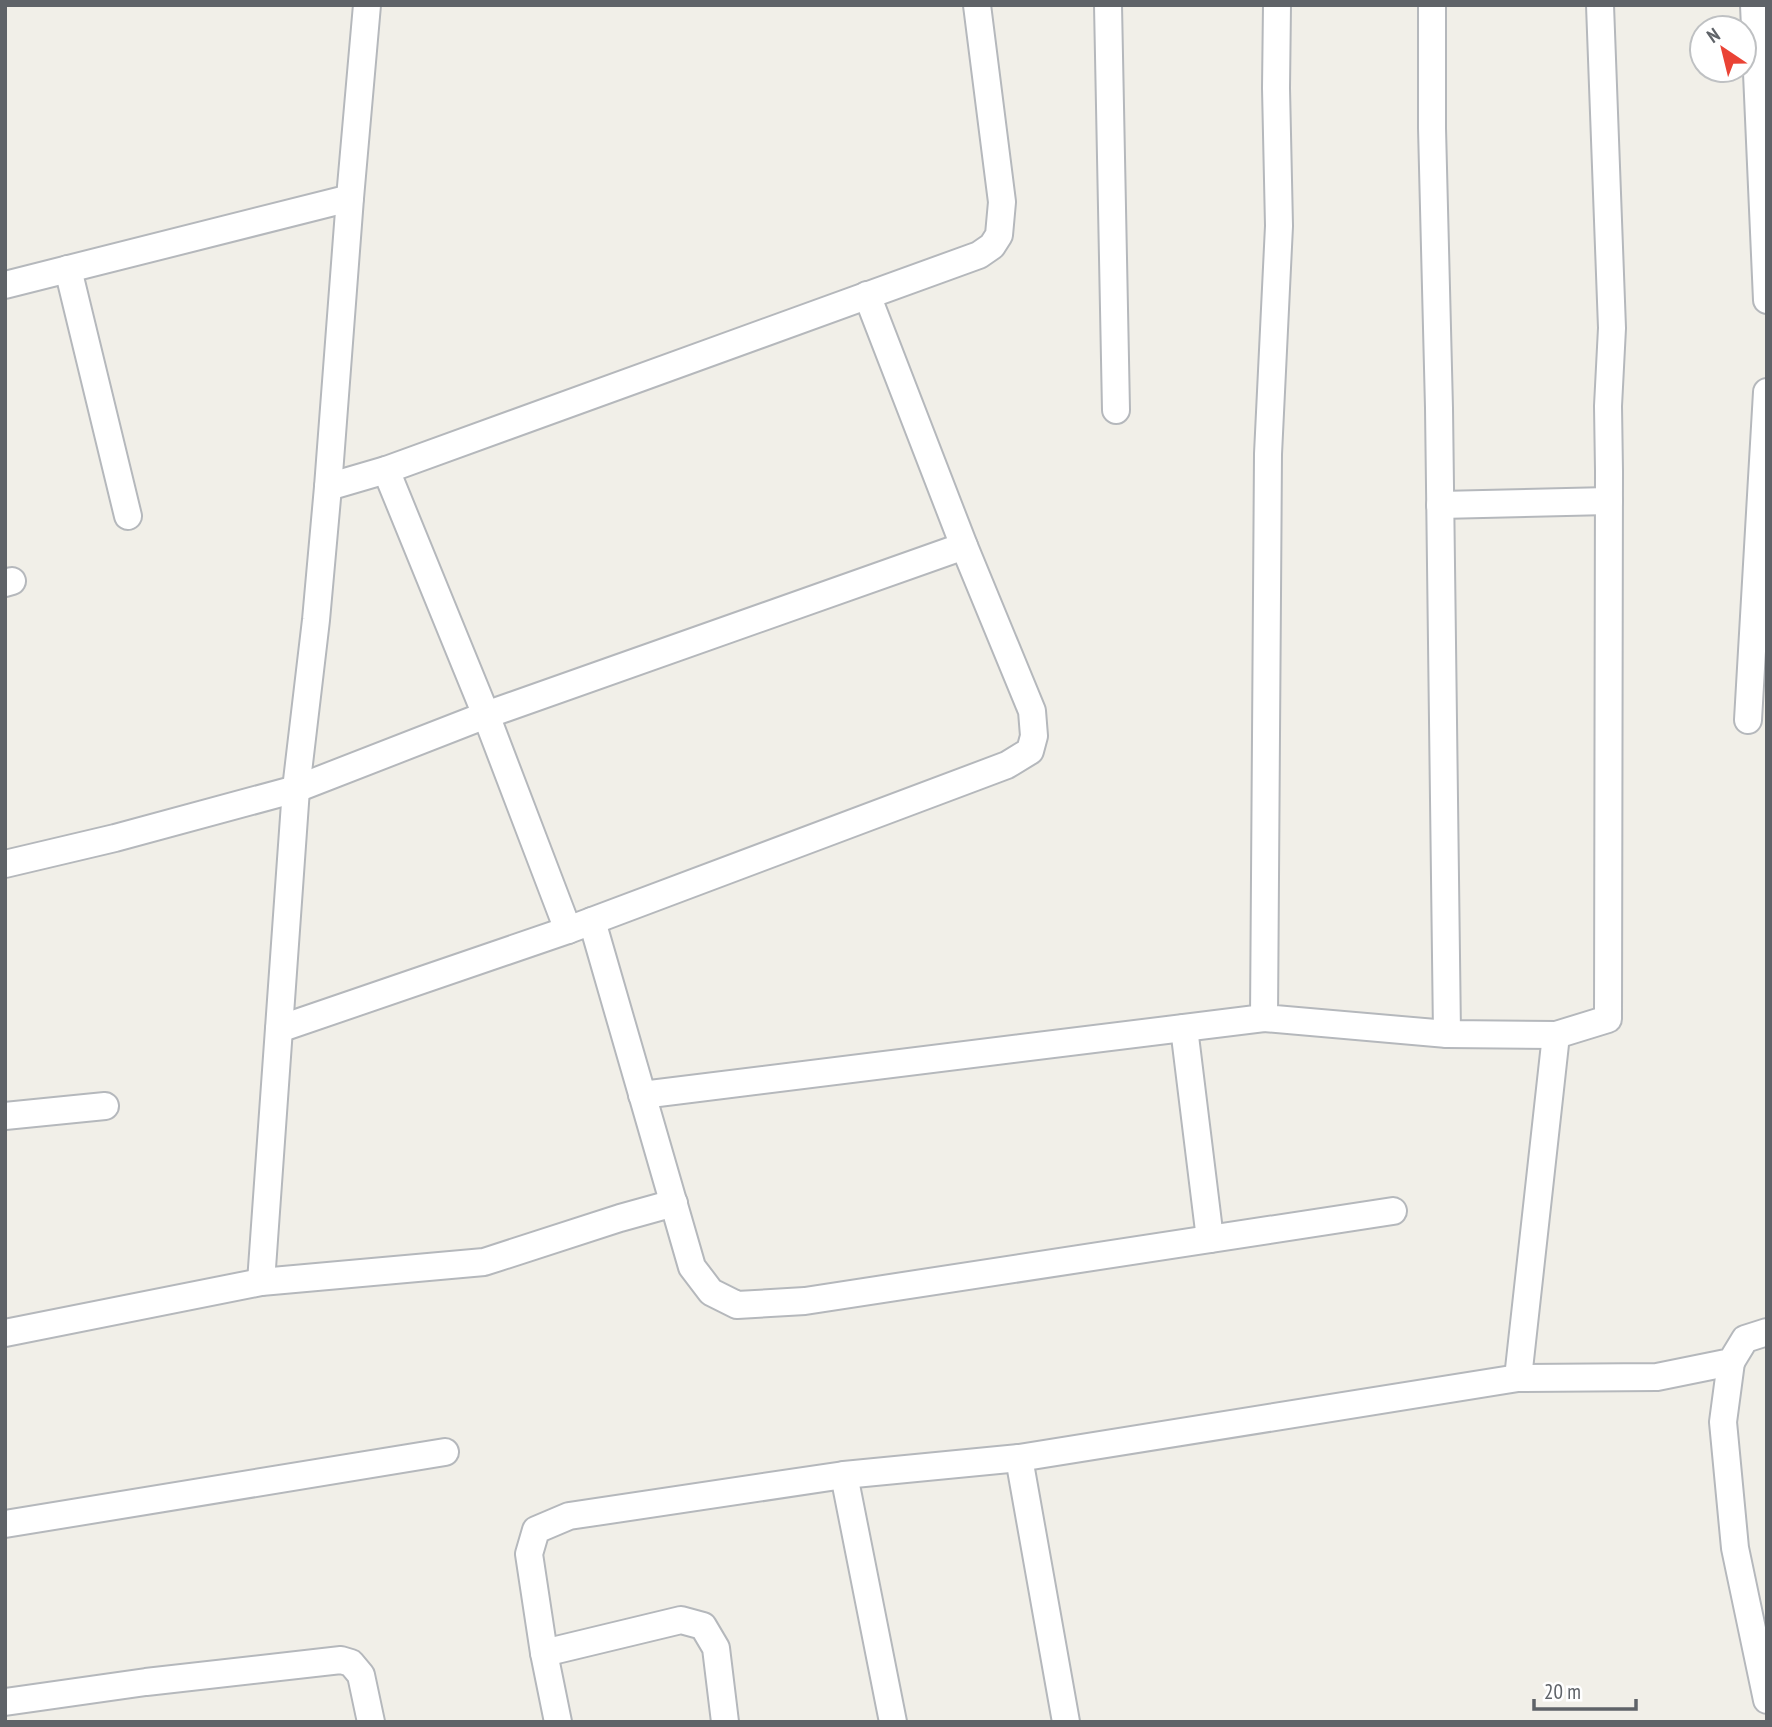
<svg xmlns="http://www.w3.org/2000/svg" width="1772" height="1727" font-family="'PT Sans Narrow',sans-serif">
<style>
.lines{fill:none;stroke-linecap:round;stroke-linejoin:round}
.minor-casing{stroke:#b5b8bc;stroke-width:30}
.minor{stroke:#fff;stroke-width:26}
</style>
<rect width="100%" height="100%" fill="#f1efe8"/>
<g class="lines">
<g class="minor-casing">
<g id="minor">
<path d="M 1108,5 L 1116,410"/>
<path d="M 1277,5 L 1276,88 L 1279,226 L 1268,454 L 1264,1018 L 1447,1034 L 1556,1035"/>
<path d="M 1432,5 L 1432,128 L 1439,408 L 1447,1034"/>
<path d="M 1754,5 L 1767,300"/>
<path d="M 68,269 L 128,516"/>
<path d="M 5,285 L 350,198 L 367,5"/>
<path d="M 386,470 L 486,715 L 568,930"/>
<path d="M 328,487 L 386,470 L 979,255 L 992,246 L 999,235 L 1002,202 L 977,5"/>
<path d="M 1440,505 L 1609,501"/>
<path d="M 5,583 L 12,581"/>
<path d="M 1748,720 L 1767,392"/>
<path d="M 5,864 L 115,838 L 296,789 L 486,715 L 964,546"/>
<path d="M 592,921 L 692,1267 L 711,1292 L 737,1305 L 805,1301 L 1393,1211"/>
<path d="M 1184,1028 L 1210,1239"/>
<path d="M 279,1029 L 568,930 L 1007,765 L 1030,751 L 1034,736 L 1032,711 L 964,546 L 867,295"/>
<path d="M 642,1095 L 1264,1018"/>
<path d="M 5,1116 L 105,1106"/>
<path d="M 261,1282 L 296,789 L 316,620 L 328,487 L 350,198"/>
<path d="M 5,1333 L 261,1282 L 484,1262 L 620,1218 L 674,1203"/>
<path d="M 1731,1362 L 1723,1422 L 1735,1548 L 1767,1700"/>
<path d="M 1518,1378 L 1556,1035 L 1608,1019 L 1609,471 L 1608,406 L 1612,328 L 1600,5"/>
<path d="M 1019,1458 L 1066,1722"/>
<path d="M 844,1475 L 893,1722"/>
<path d="M 5,1524 L 445,1452"/>
<path d="M 544,1653 L 681,1620 L 703,1626 L 716,1648 L 725,1722"/>
<path d="M 5,1702 L 146,1682 L 341,1660 L 351,1663 L 361,1675 L 371,1722"/>
<path d="M 558,1722 L 544,1653 L 529,1554 L 536,1530 L 569,1516 L 844,1475 L 1019,1458 L 1518,1378 L 1657,1377 L 1731,1362 L 1745,1339 L 1767,1332"/>
</g>
</g>
<use href="#minor" class="minor"/>
</g>
<rect width="1772" height="1727" fill="none" stroke="#5f6368" stroke-width="14"/>
<g transform="translate(1723 49) rotate(325)"><circle r="33" fill="#ffffff" stroke="#bfc1c3" stroke-width="2"/>
<path d="M0-5L12 26L0 18L-12 26Z" fill="#ea4335"/>
<text y="-10" font-size="19" font-weight="bold" text-anchor="middle" fill="#5f6368">N</text>
</g>
<path d="M1534 1699v10h102v-10" fill="none" stroke="#5f6368" stroke-width="3.5"/>
<text x="1544" y="1699" font-size="21" fill="#5f6368" stroke="#ffffff" stroke-width="5" paint-order="stroke">20 m</text>
</svg>
